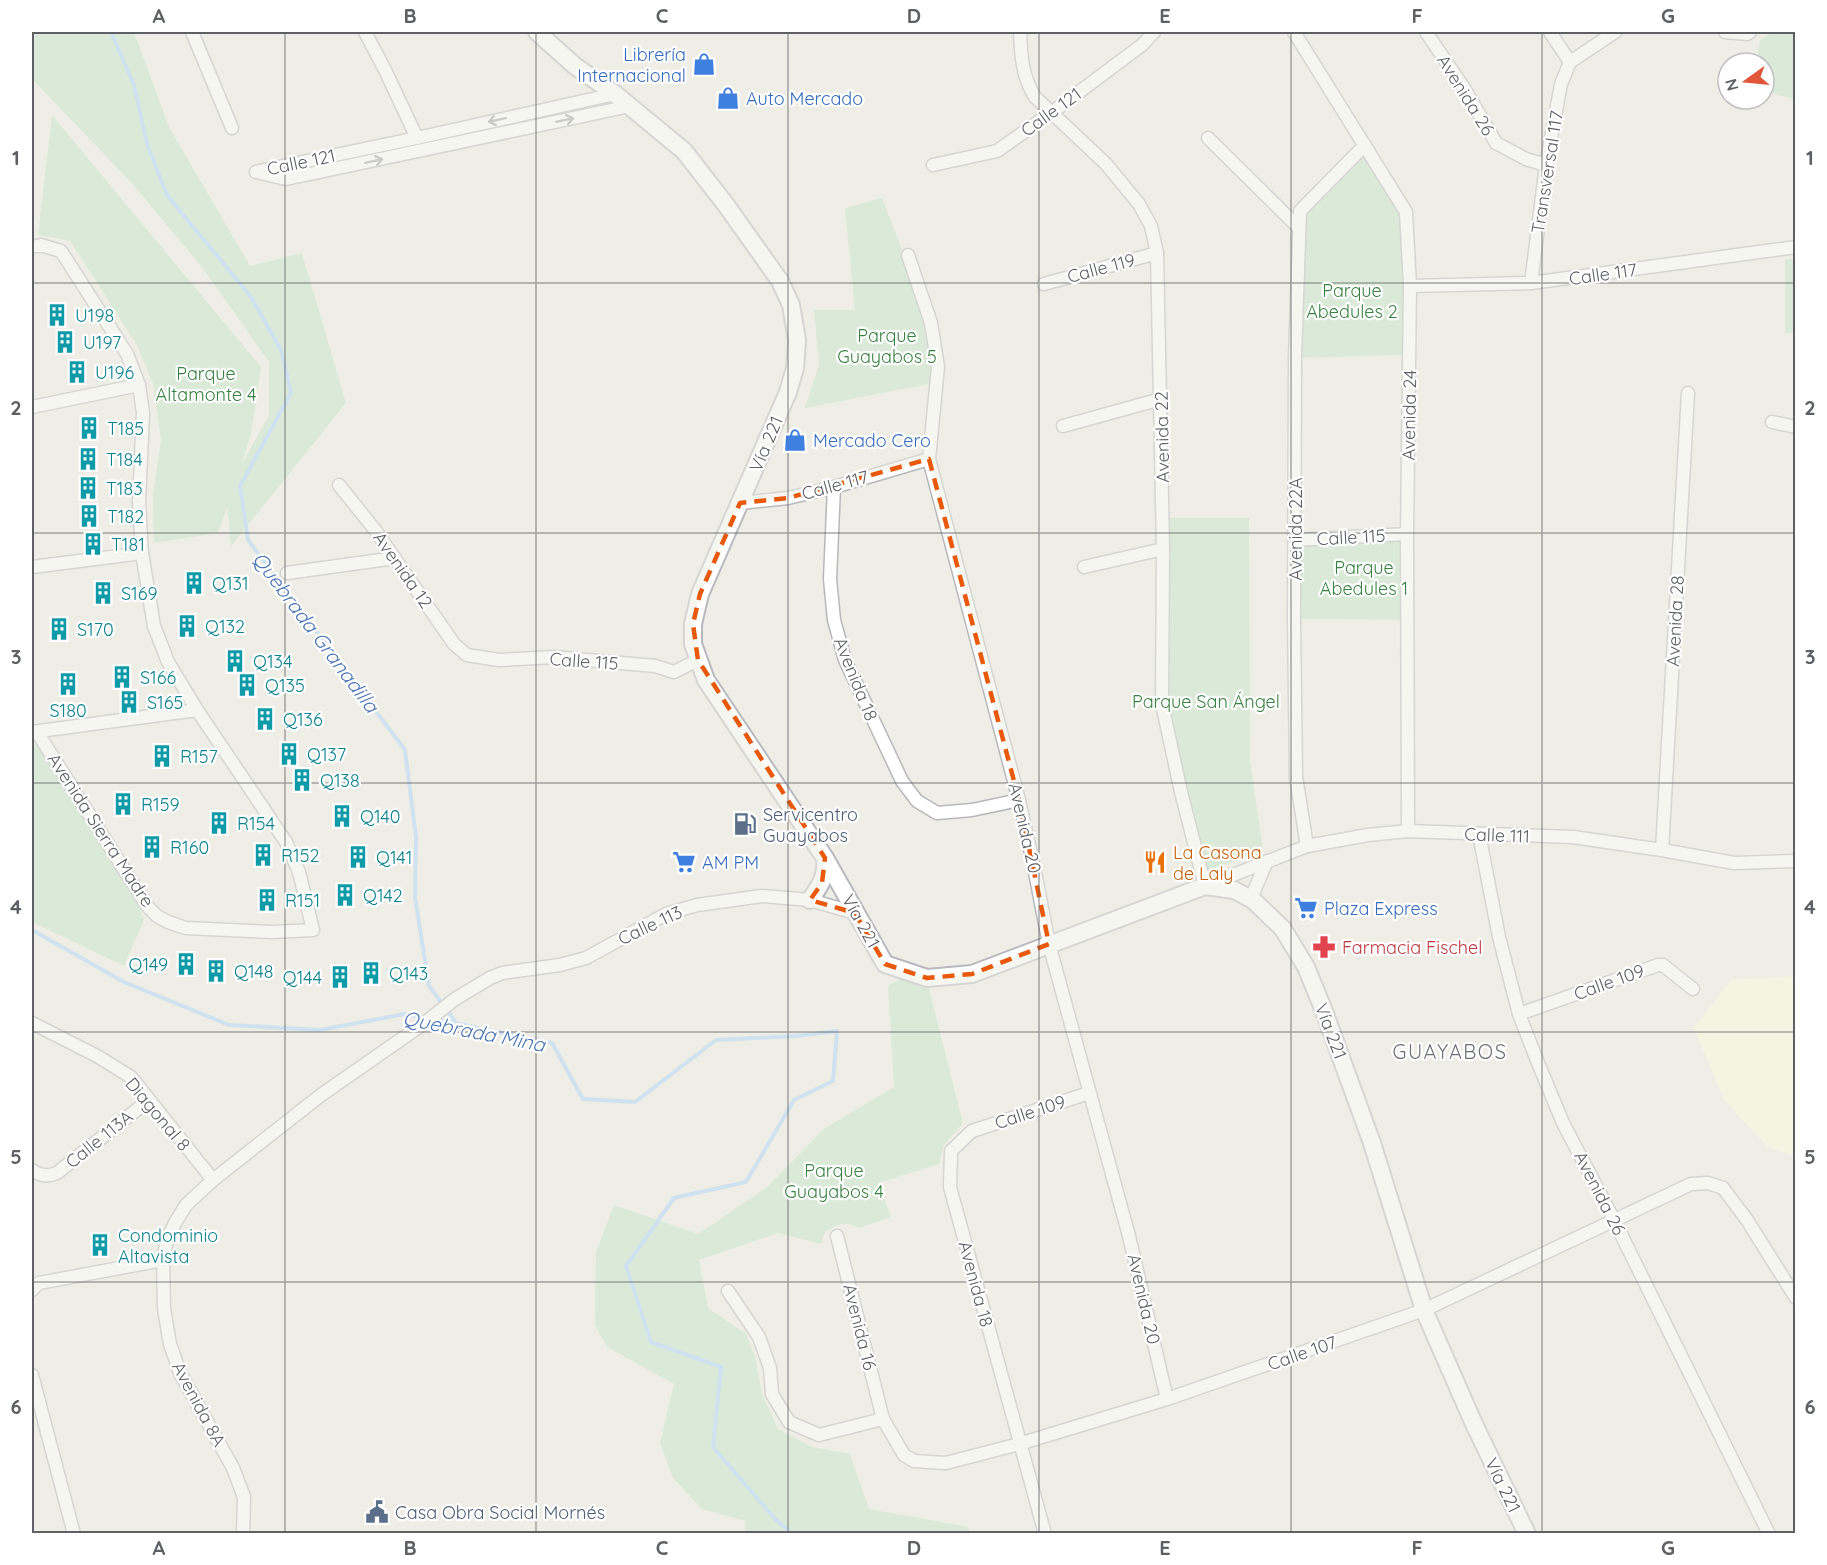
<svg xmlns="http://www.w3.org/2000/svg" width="1827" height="1565" font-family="Quicksand,sans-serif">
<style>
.commercial{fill:#fcf8de}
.green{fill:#c4e5c7}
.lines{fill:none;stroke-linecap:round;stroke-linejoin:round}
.stream{stroke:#abd1fa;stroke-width:4}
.street-casing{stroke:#b6b8bc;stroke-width:15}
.secondary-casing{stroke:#b7b9bf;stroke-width:20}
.street{stroke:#fff;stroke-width:12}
.secondary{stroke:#fff;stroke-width:16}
.oneway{stroke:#9ea0a3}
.marked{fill:none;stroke:#e8590c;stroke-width:4.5;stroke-dasharray:12 8;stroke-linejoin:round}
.grid{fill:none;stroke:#5e6065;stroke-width:1.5;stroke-opacity:0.55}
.labels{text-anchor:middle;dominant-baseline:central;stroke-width:4.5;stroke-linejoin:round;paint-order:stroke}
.shop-label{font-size:18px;fill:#366cbe;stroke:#fff;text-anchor:start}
.street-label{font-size:18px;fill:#5e6065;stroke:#fff}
.park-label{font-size:18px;fill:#398142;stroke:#fff}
.culture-label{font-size:18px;fill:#0d838f;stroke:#fff;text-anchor:start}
.service-label{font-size:18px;fill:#4e5e75;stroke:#fff;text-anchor:start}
.food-label{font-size:18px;fill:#c56008;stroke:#fff;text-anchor:start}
.health-label{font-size:18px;fill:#be3a42;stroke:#fff;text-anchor:start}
.water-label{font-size:20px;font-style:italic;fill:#4b75b4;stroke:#fff}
.neighbourhood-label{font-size:20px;letter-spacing:1.5px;fill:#6f7277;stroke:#fff}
.neatline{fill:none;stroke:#5e6065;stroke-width:2}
.grid-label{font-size:20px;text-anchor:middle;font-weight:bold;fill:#5e6065}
</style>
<rect width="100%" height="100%" fill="#efeee6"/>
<path class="commercial" d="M 1795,976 L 1796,976 L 1795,1157 L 1768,1147 L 1724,1100 L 1694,1028 L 1731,980 Z"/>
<g class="green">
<path d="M 32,32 L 134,32 L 169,127 L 250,266 L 302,253 L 346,403 L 231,546 L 227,507 L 218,533 L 154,543 L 153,495 L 161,440 L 153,384 L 137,345 L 70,241 L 38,235 L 52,115 L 261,367 L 251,434 L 242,463 L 269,416 L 269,362 L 202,267 L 129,180 L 32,79 Z"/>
<path d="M 1772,32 L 1795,32 L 1795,99 L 1764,92 L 1764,63 L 1756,63 L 1760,40 Z"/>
<path d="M 1365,145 L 1406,212 L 1409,355 L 1295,358 L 1300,211 Z"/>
<path d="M 882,198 L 932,327 L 934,383 L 805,408 L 819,364 L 814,310 L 855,310 L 845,208 Z"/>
<rect x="1785" y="259" width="10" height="74"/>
<path d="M 1169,518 L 1249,518 L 1250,761 L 1263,851 L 1202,872 L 1162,704 Z"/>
<path d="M 1407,534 L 1408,620 L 1294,619 L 1295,540 Z"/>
<path d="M 45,742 L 129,877 L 144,920 L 124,966 L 32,922 L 32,744 Z"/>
<path d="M 905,976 L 929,989 L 963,1123 L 944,1145 L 939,1164 L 878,1183 L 891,1217 L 859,1228 C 844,1221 840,1223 825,1232 L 821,1244 L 778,1233 L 699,1260 L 708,1308 L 746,1334 L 755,1356 L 762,1394 L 778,1429 L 812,1447 L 850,1454 L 869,1509 L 968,1527 L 970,1533 L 745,1533 L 745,1521 L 702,1509 L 673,1478 L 660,1443 L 674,1384 L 607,1347 L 595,1325 L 596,1252 L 614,1205 L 698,1234 L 766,1188 L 825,1128 L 894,1087 L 888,986 Z"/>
</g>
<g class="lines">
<g class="stream">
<path d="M 111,32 L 134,85 L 147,144 L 167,195 L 251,297 L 281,350 L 291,393 L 240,486 L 248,540 L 405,750 L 416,837 L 415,897 L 429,986 L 457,1024"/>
<path d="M 32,930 L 124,982 L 229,1025 L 320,1030 L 405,1014 L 426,1018"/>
<path d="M 434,1019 L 552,1043 L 583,1099 L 635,1102 L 716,1040 L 796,1036 L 837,1031 L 833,1081 L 794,1100 L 746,1182 L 674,1198 L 626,1266 L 651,1342 L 721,1367 L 713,1447 L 775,1519 L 793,1534"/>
</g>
<g class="street-casing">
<g id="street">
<path d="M 192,32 L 232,128"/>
<path d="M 365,32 L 385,70 L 417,138"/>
<path d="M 1020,32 C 1021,56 1022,76 1035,97 L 1106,164 L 1139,204 L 1151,226 L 1157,253 L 1163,549 L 1162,704 L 1181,792 L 1205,886 L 1307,846 L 1368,835 L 1408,831 L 1573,837 L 1662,850 L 1734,863 L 1796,861"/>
<path d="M 1294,32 L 1406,212 L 1410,286 L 1407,534 L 1408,831"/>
<path d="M 1426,32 L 1464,88 L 1496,143 L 1526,159 L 1546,165"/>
<path d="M 1550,32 L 1570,62"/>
<path d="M 1725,32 L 1747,34 L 1750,32"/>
<path d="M 1570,62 L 1615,32"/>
<path d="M 1208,138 L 1299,228"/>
<path d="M 933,165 L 997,151 L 1051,113 L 1142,45 L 1154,32"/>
<path d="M 259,171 L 417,138 L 615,94"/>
<path d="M 256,172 L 286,179 L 630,106"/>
<path d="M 32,247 L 41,245 L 61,251 L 127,354 L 139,385 L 143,413 L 139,502 L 142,553 L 154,626 L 168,662 L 197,710 L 286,842 L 299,872 L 313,930 L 272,932 L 186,928 L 168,922 L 157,916 L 148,907 L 37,732"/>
<path d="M 908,255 L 931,323 L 938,367 L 929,459 L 1019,800 L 1034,867 L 1049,944 L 1129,1236 L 1167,1399"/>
<path d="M 1531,283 L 1546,165 L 1561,84 L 1570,62"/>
<path d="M 1044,284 L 1157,253"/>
<path d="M 1410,286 L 1531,283 L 1796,247"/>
<path d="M 32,407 L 139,385"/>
<path d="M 1772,422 L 1796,427"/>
<path d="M 1063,426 L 1161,399"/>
<path d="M 339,485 L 375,530 L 454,644 L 467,655 L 499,660 L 554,657 L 655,666 L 674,672 L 698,660"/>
<path d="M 834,487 L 830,579 L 834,620 L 845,660 L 902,781 L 917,801 L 937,813 L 972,810 L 1019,800"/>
<path d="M 740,503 L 788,498 L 834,487 L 929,459"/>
<path d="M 1295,540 L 1407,534"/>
<path d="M 32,567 L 142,553"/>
<path d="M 1084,567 L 1163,549"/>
<path d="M 287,573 L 395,558"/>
<path d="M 32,732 L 197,710"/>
<path d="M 1479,834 L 1499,937 L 1519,1014 L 1536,1058 L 1563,1123 L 1614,1220 L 1769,1534"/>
<path d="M 1307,846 L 1296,777 L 1294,619 L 1295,358 L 1300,211 L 1365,145"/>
<path d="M 1662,850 L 1688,393"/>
<path d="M 1251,898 L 1267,861"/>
<path d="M 1519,1014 L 1658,965 L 1663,965 L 1693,989"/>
<path d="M 32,1023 L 97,1056 L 131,1077 L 213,1180"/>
<path d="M 32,1170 C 40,1176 48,1177 57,1173 L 149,1100"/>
<path d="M 837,1236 L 883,1419 L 904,1455 L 914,1461 L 946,1463 L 1019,1444 L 1167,1399 L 1424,1310 L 1691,1184 L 1708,1183 L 1723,1188 L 1747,1220 L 1796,1298"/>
<path d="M 32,1290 L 39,1283 L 163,1260"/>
<path d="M 728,1291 L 759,1337 L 770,1368 L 772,1394 L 789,1422 L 819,1435 L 883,1419"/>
<path d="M 32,1375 L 74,1534"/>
<path d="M 243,1534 L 244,1497 L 233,1468 L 180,1373 L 170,1344 L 164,1309 L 163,1260 L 167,1240 L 175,1223 L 186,1205 L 213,1180 L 321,1095 L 426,1022 L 455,999 L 490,978 L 502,973 L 560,965 L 586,958 L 666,914 L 697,905 L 762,896 L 810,900 L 855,913"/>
<path d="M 1045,1534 L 950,1187 L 951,1151 L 972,1131 L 1089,1093"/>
</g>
</g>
<g class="secondary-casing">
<g id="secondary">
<path d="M 537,32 L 575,66 L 615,94 L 684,151 L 726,205 L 780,281 L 791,305 L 797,340 L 795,368 L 788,392 L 700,594 L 693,624 L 693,644 L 706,680 L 825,858 L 885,964 L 927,978 L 972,974 L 1205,886 L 1234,890 L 1253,900 L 1283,929 L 1306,967 L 1324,1011 L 1372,1143 L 1424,1310 L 1474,1424 L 1527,1534"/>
<path d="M 810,900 C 820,886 827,876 825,858"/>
</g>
</g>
<use href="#street" class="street"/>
<use href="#secondary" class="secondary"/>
</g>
<defs><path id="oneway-shaft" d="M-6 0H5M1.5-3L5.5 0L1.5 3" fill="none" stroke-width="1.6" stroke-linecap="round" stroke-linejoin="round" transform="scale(1.5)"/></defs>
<g class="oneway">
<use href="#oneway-shaft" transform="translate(497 120) rotate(168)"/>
<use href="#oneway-shaft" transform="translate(565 120) rotate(-12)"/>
<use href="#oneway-shaft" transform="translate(374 161) rotate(-12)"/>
</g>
<path d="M0 0H1827V1565H0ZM 929,459 L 1019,800 L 1049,944 L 972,974 L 927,978 L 885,964 L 855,913 L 810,900 L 822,883 L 825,858 L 698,660 L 693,624 L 700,594 L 740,503 L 788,498 Z" fill="#efeee6" fill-opacity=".55" fill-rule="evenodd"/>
<path class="marked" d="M 929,459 L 1019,800 L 1049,944 L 972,974 L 927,978 L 885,964 L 855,913 L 810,900 L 822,883 L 825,858 L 698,660 L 693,624 L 700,594 L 740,503 L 788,498 Z"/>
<path class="grid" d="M 285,32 L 285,1534M 536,32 L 536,1534M 788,32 L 788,1534M 1039,32 L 1039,1534M 1291,32 L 1291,1534M 1542,32 L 1542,1534M 32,283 L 1796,283M 32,533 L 1796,533M 32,783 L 1796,783M 32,1032 L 1796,1032M 32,1282 L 1796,1282"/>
<defs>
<g id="shop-bare" transform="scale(1.8)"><path d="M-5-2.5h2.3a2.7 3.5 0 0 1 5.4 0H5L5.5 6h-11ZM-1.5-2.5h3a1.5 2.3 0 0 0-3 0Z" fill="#3f7fe0" stroke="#fff" stroke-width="2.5" paint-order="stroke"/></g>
<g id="building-bare" transform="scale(1.8)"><path d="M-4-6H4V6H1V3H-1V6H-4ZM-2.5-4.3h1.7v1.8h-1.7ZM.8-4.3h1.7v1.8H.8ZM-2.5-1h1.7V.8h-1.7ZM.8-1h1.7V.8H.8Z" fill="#0f9aa8" stroke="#fff" stroke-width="2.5" paint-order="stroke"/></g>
<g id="fuel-bare" transform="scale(1.8)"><path d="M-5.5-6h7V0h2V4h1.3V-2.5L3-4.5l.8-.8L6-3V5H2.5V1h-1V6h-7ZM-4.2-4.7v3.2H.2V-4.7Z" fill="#5c6f8a" stroke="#fff" stroke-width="2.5" paint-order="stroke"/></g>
<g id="supermarket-bare" transform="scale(1.8)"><path d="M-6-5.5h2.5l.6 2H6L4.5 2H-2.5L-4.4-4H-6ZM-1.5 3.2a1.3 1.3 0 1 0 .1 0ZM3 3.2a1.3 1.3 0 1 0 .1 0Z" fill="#3f7fe0" stroke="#fff" stroke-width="2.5" paint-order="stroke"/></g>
<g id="restaurant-bare" transform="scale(1.8)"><path d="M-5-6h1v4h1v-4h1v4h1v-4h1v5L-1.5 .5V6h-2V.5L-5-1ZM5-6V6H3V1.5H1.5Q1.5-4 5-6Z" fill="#e8710a" stroke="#fff" stroke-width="2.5" paint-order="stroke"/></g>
<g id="pharmacy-bare" transform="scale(1.8)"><path d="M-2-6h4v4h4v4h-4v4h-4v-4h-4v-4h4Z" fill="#e0444e" stroke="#fff" stroke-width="2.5" paint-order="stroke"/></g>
<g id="civic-bare" transform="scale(1.8)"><path d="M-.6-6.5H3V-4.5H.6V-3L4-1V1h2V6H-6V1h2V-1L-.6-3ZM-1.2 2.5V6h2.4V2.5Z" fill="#5c6f8a" stroke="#fff" stroke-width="2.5" paint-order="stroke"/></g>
</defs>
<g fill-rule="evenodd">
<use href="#shop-bare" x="704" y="64"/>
<use href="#shop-bare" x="728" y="98"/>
<use href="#building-bare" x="57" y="315"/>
<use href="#building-bare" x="65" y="342"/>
<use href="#building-bare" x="77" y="372"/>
<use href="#building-bare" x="89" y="428"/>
<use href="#shop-bare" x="795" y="440"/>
<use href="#building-bare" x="88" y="459"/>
<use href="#building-bare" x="88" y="488"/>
<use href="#building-bare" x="89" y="516"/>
<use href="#building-bare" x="93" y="544"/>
<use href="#building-bare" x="194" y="583"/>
<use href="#building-bare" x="103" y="593"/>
<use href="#building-bare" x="187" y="626"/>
<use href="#building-bare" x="59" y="629"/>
<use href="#building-bare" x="235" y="661"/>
<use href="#building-bare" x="122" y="677"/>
<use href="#building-bare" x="68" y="684"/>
<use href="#building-bare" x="247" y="685"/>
<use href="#building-bare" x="129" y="702"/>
<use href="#building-bare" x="265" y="719"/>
<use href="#building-bare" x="289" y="754"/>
<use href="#building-bare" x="162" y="756"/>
<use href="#building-bare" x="302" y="780"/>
<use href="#building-bare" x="123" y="804"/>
<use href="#building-bare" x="342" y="816"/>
<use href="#building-bare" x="219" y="823"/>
<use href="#fuel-bare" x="745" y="824"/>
<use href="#building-bare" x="152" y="847"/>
<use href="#building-bare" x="263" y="855"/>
<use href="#building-bare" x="358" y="857"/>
<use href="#supermarket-bare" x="684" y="862"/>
<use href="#restaurant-bare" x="1155" y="862"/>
<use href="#building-bare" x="345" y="895"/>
<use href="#building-bare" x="267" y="900"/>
<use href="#supermarket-bare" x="1306" y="908"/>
<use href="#pharmacy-bare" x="1324" y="947"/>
<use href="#building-bare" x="186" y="964"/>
<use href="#building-bare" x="216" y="971"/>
<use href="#building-bare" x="371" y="973"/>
<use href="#building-bare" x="340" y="977"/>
<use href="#building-bare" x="100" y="1245"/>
<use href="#civic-bare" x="377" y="1512"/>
</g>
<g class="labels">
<g class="shop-label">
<text x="686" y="54" text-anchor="end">Librería<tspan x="686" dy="21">Internacional</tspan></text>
<text x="746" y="98">Auto Mercado</text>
<text x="813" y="440">Mercado Cero</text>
<text x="702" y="862">AM PM</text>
<text x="1324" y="908">Plaza Express</text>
</g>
<g class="street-label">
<text transform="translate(1466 95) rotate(58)">Avenida 26</text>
<text transform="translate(1051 112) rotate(-36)">Calle 121</text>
<text transform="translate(301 162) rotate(-12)">Calle 121</text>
<text transform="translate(1547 172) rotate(-81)">Transversal 117</text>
<text transform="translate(1101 268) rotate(-15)">Calle 119</text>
<text transform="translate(1603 274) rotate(-8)">Calle 117</text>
<text transform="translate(1409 415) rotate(-89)">Avenida 24</text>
<text transform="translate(1162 437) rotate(-91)">Avenida 22</text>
<text transform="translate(766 444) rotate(-67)">Vía 221</text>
<text transform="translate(835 485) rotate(-15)">Calle 117</text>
<text transform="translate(1295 529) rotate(-90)">Avenida 22A</text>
<text transform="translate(1351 537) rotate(-3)">Calle 115</text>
<text transform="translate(403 570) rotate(55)">Avenida 12</text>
<text transform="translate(1675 621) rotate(-87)">Avenida 28</text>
<text transform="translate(584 661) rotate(4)">Calle 115</text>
<text transform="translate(856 679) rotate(68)">Avenida 18</text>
<text transform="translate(1025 828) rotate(77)">Avenida 20</text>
<text transform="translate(101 830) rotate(57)">Avenida Sierra Madre</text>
<text transform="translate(1497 835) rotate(2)">Calle 111</text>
<text transform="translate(861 921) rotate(61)">Vía 221</text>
<text transform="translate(650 925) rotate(-25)">Calle 113</text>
<text transform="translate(1609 982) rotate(-20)">Calle 109</text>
<text transform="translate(1331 1031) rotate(69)">Vía 221</text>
<text transform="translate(1030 1112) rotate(-18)">Calle 109</text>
<text transform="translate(158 1114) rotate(50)">Diagonal 8</text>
<text transform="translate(99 1139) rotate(-39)">Calle 113A</text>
<text transform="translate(1600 1193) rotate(63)">Avenida 26</text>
<text transform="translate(976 1284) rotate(75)">Avenida 18</text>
<text transform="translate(1144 1299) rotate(77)">Avenida 20</text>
<text transform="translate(860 1327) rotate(76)">Avenida 16</text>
<text transform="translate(1302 1353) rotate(-19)">Calle 107</text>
<text transform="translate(199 1404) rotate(62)">Avenida 8A</text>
<text transform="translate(1503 1485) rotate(64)">Vía 221</text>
</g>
<g class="park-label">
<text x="1352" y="290">Parque<tspan x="1352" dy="21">Abedules 2</tspan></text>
<text x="887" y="335">Parque<tspan x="887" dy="21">Guayabos 5</tspan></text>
<text x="206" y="373">Parque<tspan x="206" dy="21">Altamonte 4</tspan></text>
<text x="1364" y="567">Parque<tspan x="1364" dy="21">Abedules 1</tspan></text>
<text x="1206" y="701">Parque San Ángel</text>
<text x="834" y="1170">Parque<tspan x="834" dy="21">Guayabos 4</tspan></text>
</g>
<g class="culture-label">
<text x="75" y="315">U198</text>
<text x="83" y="342">U197</text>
<text x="95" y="372">U196</text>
<text x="107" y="428">T185</text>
<text x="106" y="459">T184</text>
<text x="106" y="488">T183</text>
<text x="107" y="516">T182</text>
<text x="111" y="544">T181</text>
<text x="212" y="583">Q131</text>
<text x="121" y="593">S169</text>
<text x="205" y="626">Q132</text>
<text x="77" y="629">S170</text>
<text x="253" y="661">Q134</text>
<text x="140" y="677">S166</text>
<text x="265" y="685">Q135</text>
<text x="147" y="702">S165</text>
<text x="68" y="710" text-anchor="middle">S180</text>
<text x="283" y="719">Q136</text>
<text x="307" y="754">Q137</text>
<text x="180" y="756">R157</text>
<text x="320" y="780">Q138</text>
<text x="141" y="804">R159</text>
<text x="360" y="816">Q140</text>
<text x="237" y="823">R154</text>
<text x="170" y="847">R160</text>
<text x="281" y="855">R152</text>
<text x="376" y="857">Q141</text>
<text x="363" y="895">Q142</text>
<text x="285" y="900">R151</text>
<text x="168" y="964" text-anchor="end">Q149</text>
<text x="234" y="971">Q148</text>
<text x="389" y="973">Q143</text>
<text x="322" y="977" text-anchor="end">Q144</text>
<text x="118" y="1235">Condominio<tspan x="118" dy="21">Altavista</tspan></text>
</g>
<g class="service-label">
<text x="763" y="814">Servicentro<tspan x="763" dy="21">Guayabos</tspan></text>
<text x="395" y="1512">Casa Obra Social Mornés</text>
</g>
<g class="food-label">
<text x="1173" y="852">La Casona<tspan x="1173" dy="21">de Laly</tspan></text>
</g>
<g class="health-label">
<text x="1342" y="947">Farmacia Fischel</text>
</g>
<g class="water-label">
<text transform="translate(316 632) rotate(53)">Quebrada Granadilla</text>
<text transform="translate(474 1031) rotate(11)">Quebrada Mina</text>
</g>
<g class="neighbourhood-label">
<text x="1450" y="1051">GUAYABOS</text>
</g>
</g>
<rect width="1827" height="1565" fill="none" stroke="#ffffff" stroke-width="66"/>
<g transform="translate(1746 81) rotate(255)"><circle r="28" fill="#ffffff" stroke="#bfbfc1" stroke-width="1.5"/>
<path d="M0-4.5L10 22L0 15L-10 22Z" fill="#e0563b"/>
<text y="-9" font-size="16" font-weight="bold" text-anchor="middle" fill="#5e6065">N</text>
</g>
<rect x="33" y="33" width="1761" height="1499" class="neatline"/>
<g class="grid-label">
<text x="159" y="23">A</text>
<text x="410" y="23">B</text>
<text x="662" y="23">C</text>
<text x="914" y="23">D</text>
<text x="1165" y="23">E</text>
<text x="1417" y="23">F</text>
<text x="1668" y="23">G</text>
<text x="16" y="165">1</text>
<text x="1810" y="165">1</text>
<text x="16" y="415">2</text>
<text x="1810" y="415">2</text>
<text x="16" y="664">3</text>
<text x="1810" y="664">3</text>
<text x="16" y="914">4</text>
<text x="1810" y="914">4</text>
<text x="16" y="1164">5</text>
<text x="1810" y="1164">5</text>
<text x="16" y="1414">6</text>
<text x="1810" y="1414">6</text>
<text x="159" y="1555">A</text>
<text x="410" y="1555">B</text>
<text x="662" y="1555">C</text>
<text x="914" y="1555">D</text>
<text x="1165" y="1555">E</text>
<text x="1417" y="1555">F</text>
<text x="1668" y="1555">G</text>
</g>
</svg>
